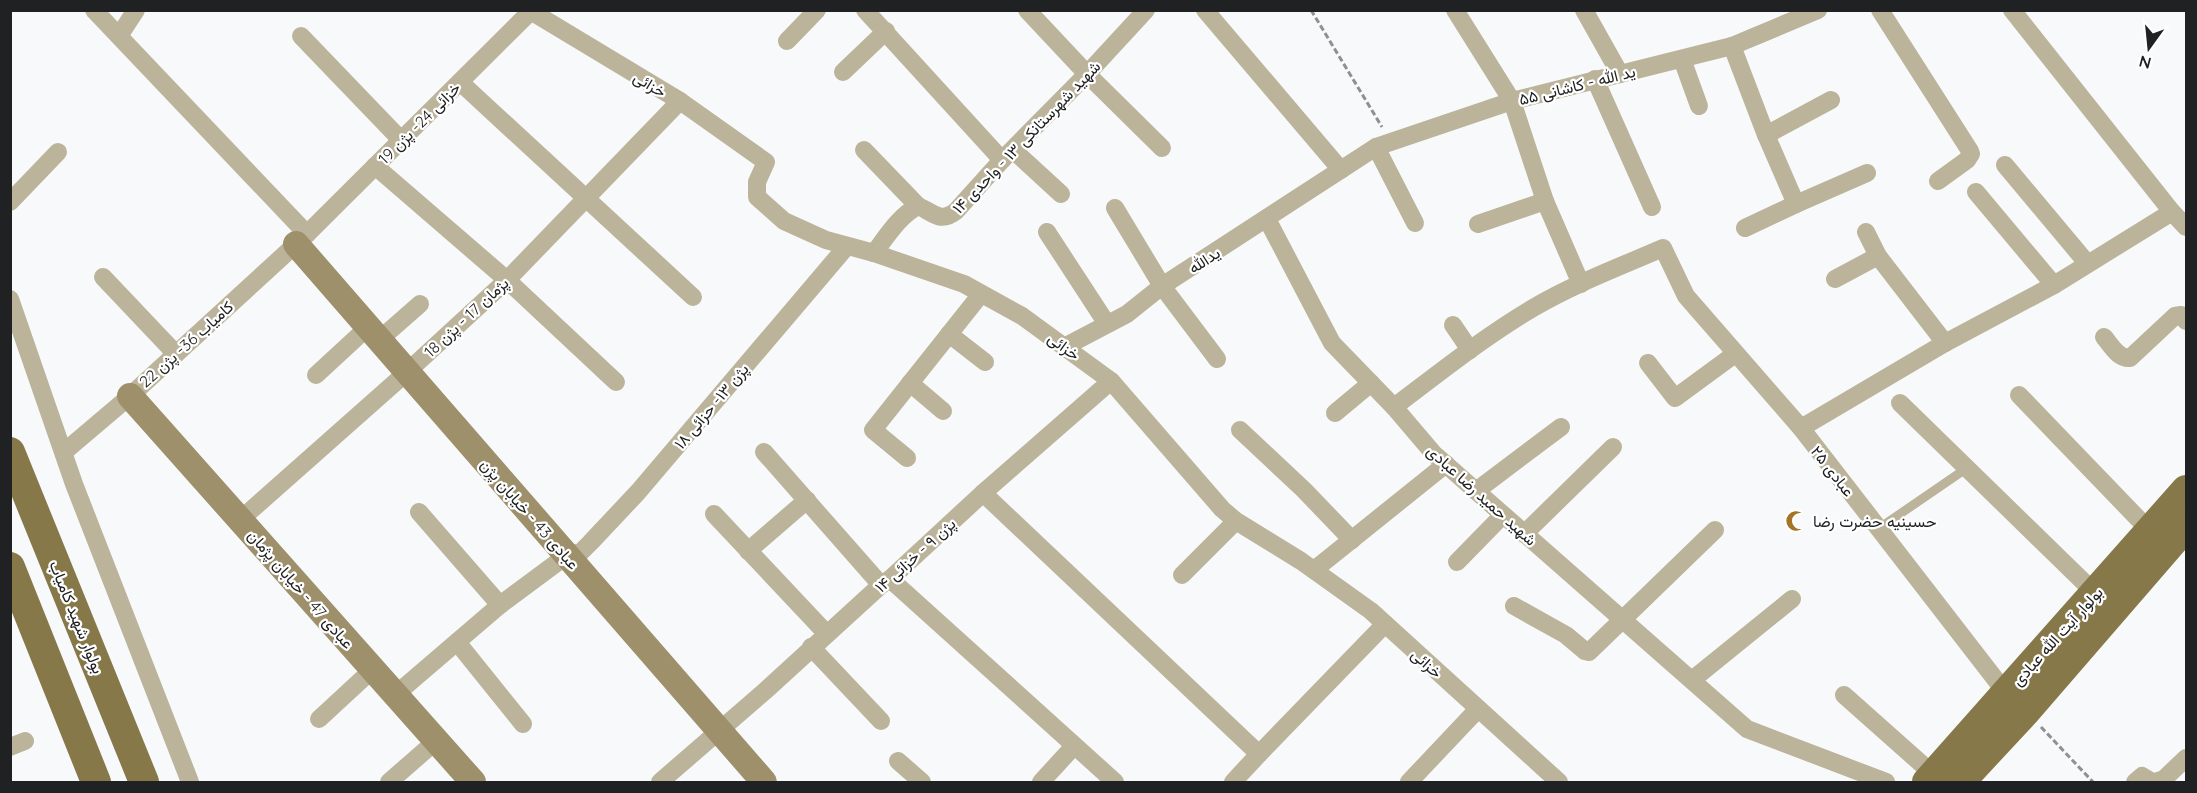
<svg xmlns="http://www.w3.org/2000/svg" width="2197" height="793" font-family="Quicksand,Vazirmatn,sans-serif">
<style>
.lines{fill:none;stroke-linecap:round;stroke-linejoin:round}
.path{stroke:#8f9092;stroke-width:3;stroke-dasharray:6 3;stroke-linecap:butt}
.lane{stroke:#bbb39a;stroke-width:9}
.street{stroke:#bbb39a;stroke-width:18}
.secondary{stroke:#9d906b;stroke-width:26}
.primary{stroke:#877849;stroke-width:30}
.labels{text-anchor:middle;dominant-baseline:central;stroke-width:4.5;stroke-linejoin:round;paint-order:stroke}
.street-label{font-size:16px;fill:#202122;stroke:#fff}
.poi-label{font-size:16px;fill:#202122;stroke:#fff;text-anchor:start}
</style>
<rect width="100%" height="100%" fill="#f7f9fb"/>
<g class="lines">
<g class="path">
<path d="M 1311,10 L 1382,127"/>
<path d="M 2041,727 L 2093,782"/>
</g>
<path class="lane" d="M 1878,529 L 1967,468"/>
<g class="street">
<path d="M 94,10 L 307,234"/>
<path d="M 529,10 L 680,101 L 766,162 L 757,182 L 757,197 L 784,221 L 826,240 L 874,253 L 964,284 L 1022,316 L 1111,381 L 1222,509 L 1236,521 L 1301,561 L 1371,611 L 1559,782"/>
<path d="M 865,10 L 1002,160"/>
<path d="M 1027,10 L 1087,74 L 1162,148"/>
<path d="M 1205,10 L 1341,170"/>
<path d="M 1455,10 L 1512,101 L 1545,201 L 1581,284"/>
<path d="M 1584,10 L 1620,74"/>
<path d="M 1880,10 L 1970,151 L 1971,154 L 1967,160 L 1938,181"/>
<path d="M 2012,10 L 2172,212 L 2186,227"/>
<path d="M 119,36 L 136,10"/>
<path d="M 301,36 L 401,140"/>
<path d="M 787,41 L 817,10"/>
<path d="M 1732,46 L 1766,135 L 1796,204 L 1867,173"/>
<path d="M 1682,59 L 1699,106"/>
<path d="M 843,72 L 886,31"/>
<path d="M 1595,79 L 1652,207"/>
<path d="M 460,82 L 693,297"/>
<path d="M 1766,135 L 1831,100"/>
<path d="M 1376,147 L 1415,223"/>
<path d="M 864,150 L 918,206"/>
<path d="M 1013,150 L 1061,194"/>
<path d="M 2005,165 L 2087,263"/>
<path d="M 375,166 L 507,280 L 616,382"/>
<path d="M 1976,192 L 2054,285"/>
<path d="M 10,202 L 58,152"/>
<path d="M 1115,208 L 1162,286 L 1217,359"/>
<path d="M 1267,219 L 1332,343 L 1394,407 L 1434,454 L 1747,729 L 1886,782"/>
<path d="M 1478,224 L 1545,201"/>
<path d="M 1745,228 L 1796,204"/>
<path d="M 1047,232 L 1107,324"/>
<path d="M 1866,232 L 1878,256 L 1945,343"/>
<path d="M 874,253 C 887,236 899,216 918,206 C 933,212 940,224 956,211 L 1002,160 L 1087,74 L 1146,10"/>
<path d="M 103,277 L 176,354"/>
<path d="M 1835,279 L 1878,256"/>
<path d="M 10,299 L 74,484 L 190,782"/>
<path d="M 1453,325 L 1470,350"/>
<path d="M 949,334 L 985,362"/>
<path d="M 2104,337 C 2111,345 2118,359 2130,358 L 2175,316 L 2181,315 L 2186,321"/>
<path d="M 379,340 L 420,304"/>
<path d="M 1066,346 L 1127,314 L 1162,286 L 1376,147 L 1512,101 L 1732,46 L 1818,10"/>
<path d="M 1648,363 L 1675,398 L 1735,354"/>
<path d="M 316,375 L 368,327"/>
<path d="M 910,383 L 943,411"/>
<path d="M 2019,395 L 2150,531"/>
<path d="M 1900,403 L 2095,593"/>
<path d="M 1394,407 C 1439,373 1484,337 1533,308 C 1574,284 1619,267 1663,248 L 1686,296 L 1801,428 L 2006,693"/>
<path d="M 1335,413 L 1371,383"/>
<path d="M 1801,428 L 1945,343 L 2054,285 L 2172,212"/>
<path d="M 1240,430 L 1304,490 L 1352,540"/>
<path d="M 64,452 L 130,396 L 307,234 L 530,12"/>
<path d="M 764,452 L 881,585"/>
<path d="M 907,458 L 873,430 L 981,294"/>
<path d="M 1476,491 L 1561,427"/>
<path d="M 983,493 L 1259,754"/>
<path d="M 419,512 L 500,605"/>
<path d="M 714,514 L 826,633"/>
<path d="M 240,520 L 407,372 L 507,280 L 680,101"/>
<path d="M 1524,534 L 1613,447"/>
<path d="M 748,551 L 807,500"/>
<path d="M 1457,562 L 1503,515"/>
<path d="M 1314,570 L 1446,464"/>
<path d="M 1182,575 L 1236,521"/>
<path d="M 890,579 L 1115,782"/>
<path d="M 1514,606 L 1566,635 L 1585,651 L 1589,652 L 1715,530"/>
<path d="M 457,642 L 523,724"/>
<path d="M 811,647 L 881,721"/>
<path d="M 1692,680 L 1792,599"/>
<path d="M 395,695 L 500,605 L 566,556 L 581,552 L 590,543 L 638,492 L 847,246"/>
<path d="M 1844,695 L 1934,775"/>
<path d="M 319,719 L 372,670"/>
<path d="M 10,747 L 25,741"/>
<path d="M 898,761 L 922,782"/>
<path d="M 389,782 L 436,741"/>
<path d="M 660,782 L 765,691 L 881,585 L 890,579 L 983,493 L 1111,381"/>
<path d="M 1041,782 L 1074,746"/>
<path d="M 1233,782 L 1259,754 L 1385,624"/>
<path d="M 1409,782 L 1478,709"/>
<path d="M 2135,782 L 2142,776 L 2152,782"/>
<path d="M 2155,782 L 2164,779 L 2186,758"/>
</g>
<g class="secondary">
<path d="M 296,244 L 764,782"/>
<path d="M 130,396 L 473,782"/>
</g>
<g class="primary">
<path d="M 10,452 L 144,782"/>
<path d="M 10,567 L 96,782"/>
<path d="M 1927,782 L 2186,490"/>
<path d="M 1960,782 L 2026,711 L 2186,526"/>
</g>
</g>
<defs>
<g id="mosque-bare" transform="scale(1.62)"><path d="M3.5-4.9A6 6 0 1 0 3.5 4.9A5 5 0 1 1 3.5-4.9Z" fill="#a47328" stroke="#fff" stroke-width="2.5" paint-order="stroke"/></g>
</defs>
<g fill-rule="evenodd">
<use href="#mosque-bare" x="1796" y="521"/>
</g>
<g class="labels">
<g class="street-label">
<text transform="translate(650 84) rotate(31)">خزائی</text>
<text transform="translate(1577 85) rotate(-14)">ید الله - کاشانی ۵۵</text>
<text transform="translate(419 123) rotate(-45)">خزائی 24- پژن 19</text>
<text transform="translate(1026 137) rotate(-46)">شهید شهرستانکی ۱۳ - واحدی ۱۴</text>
<text transform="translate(1204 260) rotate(-33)">یدالله</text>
<text transform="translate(466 317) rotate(-43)">پژمان 17 - پژن 18</text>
<text transform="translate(186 344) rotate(-42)">کامیاب 36- پژن 22</text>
<text transform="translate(1064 346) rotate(36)">خزائی</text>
<text transform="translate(711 406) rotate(-50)">پژن ۱۳- حزائی ۱۸</text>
<text transform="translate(1833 471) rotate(52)">عبادی ۲۵</text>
<text transform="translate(1482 495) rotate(42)">شهید حمید رضا عبادی</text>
<text transform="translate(530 514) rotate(49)">عبادی 43 - خیابان پژن</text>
<text transform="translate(915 555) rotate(-42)">پژن ۹ - خزائی ۱۴</text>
<text transform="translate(301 589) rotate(49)">عبادی 47 - خیابان پژمان</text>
<text transform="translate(77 617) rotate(68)">بولوار شهید کامیاب</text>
<text transform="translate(2057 636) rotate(-48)">بولوار آیت الله عبادی</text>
<text transform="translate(1427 663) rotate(42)">خزائی</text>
</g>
<g class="poi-label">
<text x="1813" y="521">حسینیه حضرت رضا</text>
</g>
</g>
<rect width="2197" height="793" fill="none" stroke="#202122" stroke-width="24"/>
<g transform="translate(2149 48) rotate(195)" stroke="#ffffff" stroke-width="4.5" paint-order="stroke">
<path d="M0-4.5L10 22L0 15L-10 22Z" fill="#202122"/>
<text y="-9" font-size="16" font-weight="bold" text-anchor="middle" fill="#202122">N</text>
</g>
</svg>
